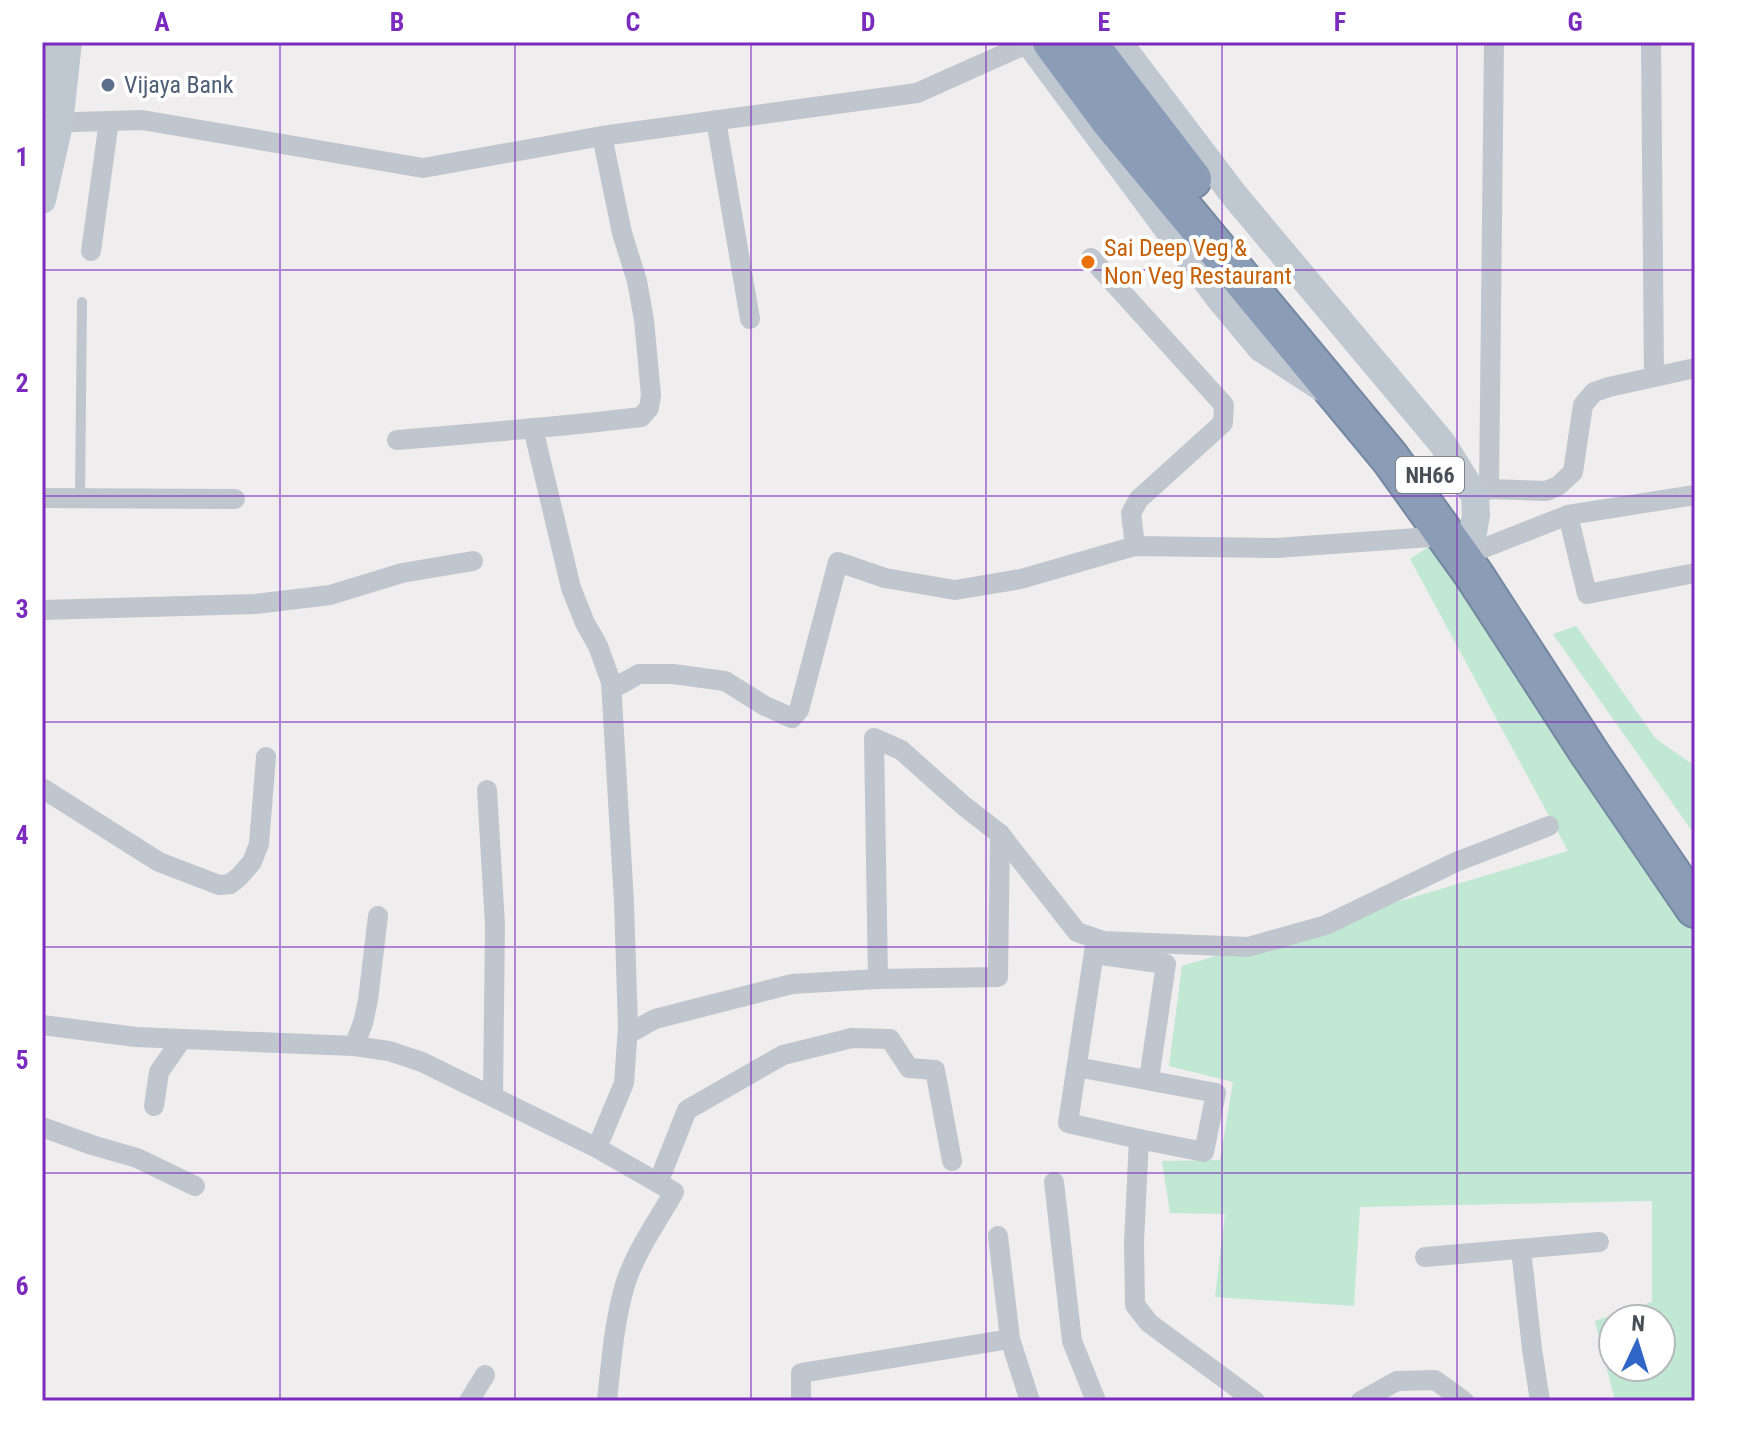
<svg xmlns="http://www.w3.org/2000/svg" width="1737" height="1443" font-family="'Roboto Condensed',sans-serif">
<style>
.green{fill:#c0e8d2;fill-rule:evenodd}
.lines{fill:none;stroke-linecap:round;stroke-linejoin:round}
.highway-casing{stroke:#7587a1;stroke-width:42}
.lane{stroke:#bfc6cd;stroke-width:10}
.street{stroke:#bfc6cd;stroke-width:20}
.secondary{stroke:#bfc7d1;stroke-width:28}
.highway{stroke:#8a9cb6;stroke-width:38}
.grid{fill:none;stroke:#7b2cbf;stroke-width:2;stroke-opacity:0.55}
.service-dot{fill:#5c6f8a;stroke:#fff;stroke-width:3}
.food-dot{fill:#e8710a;stroke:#fff;stroke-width:3}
.labels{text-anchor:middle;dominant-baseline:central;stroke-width:8;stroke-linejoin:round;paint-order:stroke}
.shield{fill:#fff;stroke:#7e8489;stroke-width:2}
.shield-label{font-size:22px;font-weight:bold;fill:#474f57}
.service-label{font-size:24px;fill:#4e5e75;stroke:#fff;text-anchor:start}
.food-label{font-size:24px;fill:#c56008;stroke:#fff;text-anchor:start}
.neatline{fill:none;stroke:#7b2cbf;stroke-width:3}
.grid-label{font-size:26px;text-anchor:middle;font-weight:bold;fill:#7b2cbf}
</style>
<rect width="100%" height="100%" fill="#efeded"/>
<g class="green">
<path d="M 1445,536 L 1695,908 L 1695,1401 L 1615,1401 L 1595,1321 L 1652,1302 L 1652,1201 L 1360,1207 L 1354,1306 L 1215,1297 L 1225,1214 L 1170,1213 L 1162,1161 L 1220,1160 L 1233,1082 L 1169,1066 L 1182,966 L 1568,851 L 1410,559 ZM 1613,1319 L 1661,1319 L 1661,1367 L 1613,1367 Z"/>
<path d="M 1576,626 L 1656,739 L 1695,766 L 1695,835 L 1553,634 Z"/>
</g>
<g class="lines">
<g class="highway-casing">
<g id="highway">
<path d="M 1052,42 L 1109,119 L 1390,458 L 1474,575 L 1590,754 L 1695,908"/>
<path d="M 1087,42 L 1192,179"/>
</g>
</g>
<path class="lane" d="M 80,498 L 82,302"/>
<g class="street">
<path d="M 1651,42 L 1654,377"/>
<path d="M 716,120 L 750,319"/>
<path d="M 42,123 L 142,120 L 423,168 L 602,136 L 917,93 L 1029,43"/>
<path d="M 91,251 L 109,121"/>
<path d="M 1091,258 L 1224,405 L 1223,423 L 1139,499 L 1131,513 L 1135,546"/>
<path d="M 533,428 L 571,588 L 585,623 L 598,646 L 611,682 L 624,902 L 628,1027 L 624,1083 L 597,1148"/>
<path d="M 397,440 C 478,433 560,427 641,417 L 649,408 L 651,395 L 644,320 L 637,281 L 622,233 L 602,136"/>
<path d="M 1489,489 L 1494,42"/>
<path d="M 1478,495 L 1489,489 L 1546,491 L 1558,486 L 1573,472 L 1583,405 L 1594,392 L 1609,387 L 1695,368"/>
<path d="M 42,498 L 235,499"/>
<path d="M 1568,515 L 1587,594 L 1695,573"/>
<path d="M 1484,548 L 1568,515 L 1695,495"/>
<path d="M 42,610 L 255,604 L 330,595 L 402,573 L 473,561"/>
<path d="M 612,689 L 639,674 L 673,674 L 725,681 L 765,706 L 792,718 L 799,710 L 838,562 L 885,578 L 955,590 L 1021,579 L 1135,546 L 1276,548 L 1445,536"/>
<path d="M 42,788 L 159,862 L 219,885 L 230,884 L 239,877 L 252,862 L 259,844 L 266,757"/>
<path d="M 487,790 L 495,925 L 493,1096"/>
<path d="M 1096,939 L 1068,1123 L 1139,1139 L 1134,1242 L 1135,1305 L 1149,1323 L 1255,1401"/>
<path d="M 1094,954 L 1166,964 L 1149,1079"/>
<path d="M 878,979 L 874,738 L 901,750 L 964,806 L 1000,834 L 1077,932 L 1103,941 L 1248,947 L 1326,925 L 1456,862 L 1549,826"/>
<path d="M 42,1025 L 136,1037 L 354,1046 L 389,1051 L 422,1062 L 597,1148 L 674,1192 C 657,1222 635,1252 625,1285 C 614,1322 611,1363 607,1401"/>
<path d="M 628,1034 L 655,1019 L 792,984 L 878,979 L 998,977 L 1000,834"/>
<path d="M 354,1046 L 363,1023 L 368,1000 L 378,916"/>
<path d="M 1077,1067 L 1216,1093 L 1204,1152 L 1139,1139"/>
<path d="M 154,1106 L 159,1072 L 182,1039"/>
<path d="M 42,1127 L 92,1145 L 137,1158 L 195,1186"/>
<path d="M 1054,1182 L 1072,1341 L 1096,1401"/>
<path d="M 658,1183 L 687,1110 L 783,1055 L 852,1038 L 890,1039 L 909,1068 L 935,1070 L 952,1161"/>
<path d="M 998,1236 L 1010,1339 L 1030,1401"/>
<path d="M 1521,1249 L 1532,1349 L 1540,1401"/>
<path d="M 1425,1257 L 1599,1242"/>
<path d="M 469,1401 L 485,1375"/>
<path d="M 801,1401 L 801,1373 L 1010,1339"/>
<path d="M 1361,1401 L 1397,1381 L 1435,1380 L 1464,1401"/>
</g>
<g class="secondary">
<path d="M 1029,42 L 1217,295 L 1261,348 L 1321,387"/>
<path d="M 1118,42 L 1234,195 L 1442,443 L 1475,496 L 1476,515 L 1473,532"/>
<path d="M 42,99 L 48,55"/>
<path d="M 42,200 L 59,124 L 68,42"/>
</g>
<use href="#highway" class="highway"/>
</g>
<path class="grid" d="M 280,42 L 280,1401M 515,42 L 515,1401M 751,42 L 751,1401M 986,42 L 986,1401M 1222,42 L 1222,1401M 1457,42 L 1457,1401M 42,270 L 1695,270M 42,496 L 1695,496M 42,722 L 1695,722M 42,947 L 1695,947M 42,1173 L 1695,1173"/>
<circle class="service-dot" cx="108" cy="85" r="8"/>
<circle class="food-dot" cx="1088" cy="262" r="8"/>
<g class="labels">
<rect class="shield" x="1396" y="457" width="68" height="36" rx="6"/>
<g class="shield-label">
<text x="1430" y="475">NH66</text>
</g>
<g class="service-label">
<text x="124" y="85">Vijaya Bank</text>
</g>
<g class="food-label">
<text x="1104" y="248">Sai Deep Veg &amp;<tspan x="1104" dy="28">Non Veg Restaurant</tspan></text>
</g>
</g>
<rect width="1737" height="1443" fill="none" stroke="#ffffff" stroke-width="88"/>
<g transform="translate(1637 1343) rotate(4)"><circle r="38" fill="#ffffff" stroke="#b5b9bc" stroke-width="2"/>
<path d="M0-6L14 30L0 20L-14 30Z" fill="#2f66c7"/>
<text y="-12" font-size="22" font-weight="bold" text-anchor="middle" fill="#474f57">N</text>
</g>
<rect x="44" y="44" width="1649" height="1355" class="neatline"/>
<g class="grid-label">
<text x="162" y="31">A</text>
<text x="397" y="31">B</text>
<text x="633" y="31">C</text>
<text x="868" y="31">D</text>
<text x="1104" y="31">E</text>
<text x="1340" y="31">F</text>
<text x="1575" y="31">G</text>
<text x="22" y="166">1</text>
<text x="22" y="392">2</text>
<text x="22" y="618">3</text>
<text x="22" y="844">4</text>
<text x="22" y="1069">5</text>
<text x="22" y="1295">6</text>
</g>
</svg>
